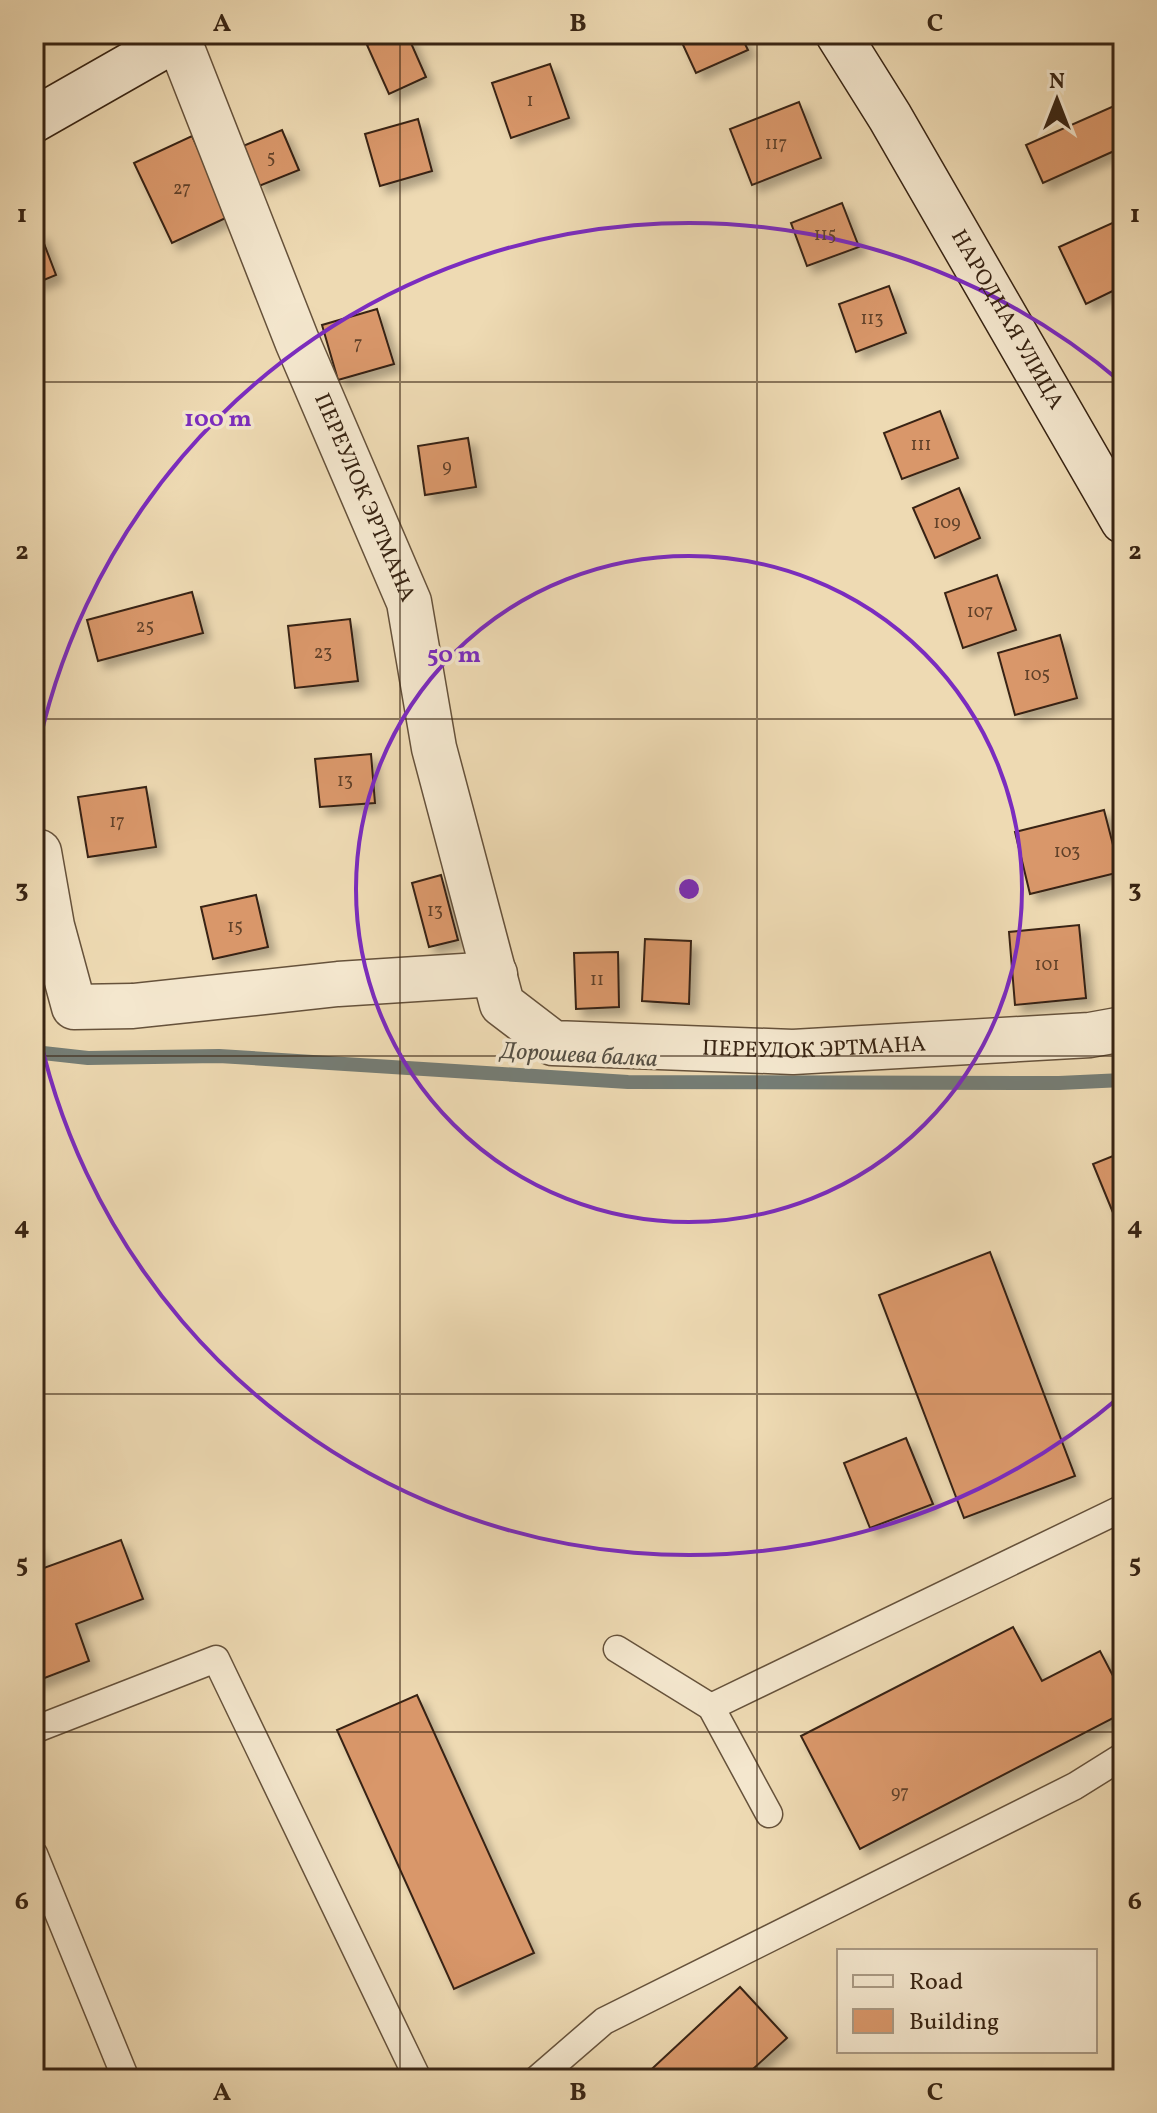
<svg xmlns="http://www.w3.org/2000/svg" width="1157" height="2113" font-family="Vollkorn,serif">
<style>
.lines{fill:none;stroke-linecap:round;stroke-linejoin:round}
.stream{stroke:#757d75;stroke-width:14}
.building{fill:#d9976a;stroke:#382413;stroke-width:2;filter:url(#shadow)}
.lane-casing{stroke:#66523b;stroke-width:29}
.street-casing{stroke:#66523b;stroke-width:47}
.secondary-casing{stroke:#382413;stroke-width:47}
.lane{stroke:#f4e7ce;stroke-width:26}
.street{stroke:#f4e7ce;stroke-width:44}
.secondary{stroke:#f4e7ce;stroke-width:44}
.grid{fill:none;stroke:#382413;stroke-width:2;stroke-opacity:0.55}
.ring{fill:none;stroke:#7b2cbf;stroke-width:4}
.labels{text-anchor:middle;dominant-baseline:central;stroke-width:7;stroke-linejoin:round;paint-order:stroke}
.number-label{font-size:18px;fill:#604129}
.street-label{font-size:22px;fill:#382413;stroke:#f4e7ce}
.water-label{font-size:24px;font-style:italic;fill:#565044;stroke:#f4e7ce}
.centre{fill:#7b2cbf;stroke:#f4e7ce;stroke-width:4}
.ring-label{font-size:24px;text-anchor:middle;font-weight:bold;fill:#7b2cbf;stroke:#f4e7ce;stroke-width:7;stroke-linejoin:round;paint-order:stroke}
.neatline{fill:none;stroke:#382413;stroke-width:3}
.grid-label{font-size:26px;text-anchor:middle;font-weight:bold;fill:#382413}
</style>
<defs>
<filter id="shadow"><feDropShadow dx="7" dy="7" stdDeviation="4" flood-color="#0004"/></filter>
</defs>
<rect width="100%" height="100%" fill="#eedab3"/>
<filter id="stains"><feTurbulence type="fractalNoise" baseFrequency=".0025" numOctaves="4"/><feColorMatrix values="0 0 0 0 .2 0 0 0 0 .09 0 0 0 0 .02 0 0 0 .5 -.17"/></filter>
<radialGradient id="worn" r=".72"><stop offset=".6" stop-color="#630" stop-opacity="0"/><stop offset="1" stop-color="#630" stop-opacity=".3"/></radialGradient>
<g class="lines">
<path class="stream" d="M 34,1052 L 88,1058 L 219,1056 L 628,1082 L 1059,1083 L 1123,1080"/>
</g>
<g class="building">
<path d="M 393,34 L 407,34 L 426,77 L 389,94 L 367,45 Z"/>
<path d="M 678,34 L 740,34 L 748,50 L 696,73 Z"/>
<path d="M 550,64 L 569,118 L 511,138 L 492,83 Z"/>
<path d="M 799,102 L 821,158 L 752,185 L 730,129 Z"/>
<path d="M 1123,102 L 1123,147 L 1043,183 L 1026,145 Z"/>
<path d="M 418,119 L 432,171 L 380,186 L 365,134 Z"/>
<path d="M 282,130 L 299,170 L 259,186 L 243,146 Z"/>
<path d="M 192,136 L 230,216 L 172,243 L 134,163 Z"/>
<path d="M 842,203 L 859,247 L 807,266 L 791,223 Z"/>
<path d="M 1119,220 L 1123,229 L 1123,286 L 1086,304 L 1059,247 Z"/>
<path d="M 40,233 L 56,275 L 34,284 L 34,235 Z"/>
<path d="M 889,286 L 906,333 L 856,352 L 839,304 Z"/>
<path d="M 377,309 L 394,364 L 338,380 L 322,325 Z"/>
<path d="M 940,411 L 958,458 L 902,479 L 884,433 Z"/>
<path d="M 468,438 L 476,487 L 425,495 L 418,446 Z"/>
<path d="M 959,488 L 980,538 L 935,558 L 913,508 Z"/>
<path d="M 997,575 L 1016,630 L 963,648 L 945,593 Z"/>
<path d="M 192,592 L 203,633 L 98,661 L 87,620 Z"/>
<path d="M 350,619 L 358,681 L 295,688 L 288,626 Z"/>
<path d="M 1060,635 L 1077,698 L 1015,715 L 998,653 Z"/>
<path d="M 371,754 L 375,803 L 320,807 L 315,759 Z"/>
<path d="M 146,787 L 156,847 L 88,857 L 78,797 Z"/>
<path d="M 1104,810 L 1120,872 L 1030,894 L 1015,832 Z"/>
<path d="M 441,875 L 458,940 L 429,947 L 412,883 Z"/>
<path d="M 256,895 L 268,947 L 213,959 L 201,907 Z"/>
<path d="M 1079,925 L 1086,998 L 1015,1005 L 1009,932 Z"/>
<path d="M 645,939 L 691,941 L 689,1004 L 642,1001 Z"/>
<path d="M 618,952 L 619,1007 L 576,1009 L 574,953 Z"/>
<path d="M 1123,1152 L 1123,1237 L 1093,1164 Z"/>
<path d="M 990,1252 L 1075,1476 L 964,1518 L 879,1295 Z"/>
<path d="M 906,1438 L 933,1504 L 870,1528 L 844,1463 Z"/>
<path d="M 121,1540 L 143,1599 L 76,1624 L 89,1661 L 34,1682 L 34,1546 L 36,1545 L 44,1568 Z"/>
<path d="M 1013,1627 L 1042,1681 L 1100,1651 L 1123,1695 L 1123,1713 L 860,1849 L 801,1736 Z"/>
<path d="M 417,1695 L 534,1953 L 454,1989 L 337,1730 Z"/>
<path d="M 740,1987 L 787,2038 L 742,2079 L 641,2079 Z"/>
</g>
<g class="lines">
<g class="lane-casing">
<g id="lane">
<path d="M 617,1649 L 711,1707 L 769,1814"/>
<path d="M 711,1707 L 1123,1508"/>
<path d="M 34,1730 L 216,1659 L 418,2079"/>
<path d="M 34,1854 L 126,2079"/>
<path d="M 537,2079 L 604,2021 L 1075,1786 L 1123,1756"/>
</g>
</g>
<g class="street-casing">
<g id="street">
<path id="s1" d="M 178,38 L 297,341 L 409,602 L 434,748 L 502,1004 L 553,1043 L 793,1052 L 1090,1035 L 1123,1029"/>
<path d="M 39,852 L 52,926 L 74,1007 L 133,1006 L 338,984 L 495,974"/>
</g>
</g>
<g class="secondary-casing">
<g id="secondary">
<path id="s2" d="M 838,34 L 890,117 L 1123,521"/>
<path d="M 34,120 L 185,34"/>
</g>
</g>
<use href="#lane" class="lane"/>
<use href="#street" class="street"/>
<use href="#secondary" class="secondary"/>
</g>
<path class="grid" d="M 400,34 L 400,2079M 757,34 L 757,2079M 34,382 L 1123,382M 34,719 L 1123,719M 34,1056 L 1123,1056M 34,1394 L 1123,1394M 34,1732 L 1123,1732"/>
<g class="ring">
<circle cx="689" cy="889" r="333"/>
<path d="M1122 1395A666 666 0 0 1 34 1010M34 768A666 666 0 0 1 1122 383"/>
</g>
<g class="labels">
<g class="number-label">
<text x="530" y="101">1</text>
<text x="776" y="144">117</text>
<text x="271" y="158">5</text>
<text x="182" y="189">27</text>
<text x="825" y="235">115</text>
<text x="872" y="319">113</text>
<text x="358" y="344">7</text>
<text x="921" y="445">111</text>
<text x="447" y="467">9</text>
<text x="947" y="523">109</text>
<text x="980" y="612">107</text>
<text x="145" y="627">25</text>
<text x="323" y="653">23</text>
<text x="1037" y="675">105</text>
<text x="345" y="781">13</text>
<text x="117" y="822">17</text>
<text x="1067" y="852">103</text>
<text x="435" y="911">13</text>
<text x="235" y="927">15</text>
<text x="1047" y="965">101</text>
<text x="597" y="980">11</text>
<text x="900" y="1793">97</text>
</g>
<g class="street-label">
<text stroke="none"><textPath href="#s2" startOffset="332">НАРОДНАЯ УЛИЦА</textPath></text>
<text stroke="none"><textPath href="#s1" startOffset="496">ПЕРЕУЛОК ЭРТМАНА</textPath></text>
<text stroke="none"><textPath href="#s1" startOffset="1348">ПЕРЕУЛОК ЭРТМАНА</textPath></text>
</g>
<g class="water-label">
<text transform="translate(579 1056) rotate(3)">Дорошева балка</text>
</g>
</g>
<circle cx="689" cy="889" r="12" class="centre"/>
<g class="ring-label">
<text x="218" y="426">100 m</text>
<text x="454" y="662">50 m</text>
</g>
<rect width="1157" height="2113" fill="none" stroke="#eedab3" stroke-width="88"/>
<rect x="837" y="1949" width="260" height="104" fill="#f4e7ce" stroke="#a99983" stroke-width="2"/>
<rect x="853" y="1975" width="40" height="12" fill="#f4e7ce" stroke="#a99983" stroke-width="2"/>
<text x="909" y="1989" font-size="24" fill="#382413">Road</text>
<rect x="853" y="2009" width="40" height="24" fill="#d9976a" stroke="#a99983" stroke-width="2"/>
<text x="909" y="2029" font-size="24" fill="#382413">Building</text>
<g transform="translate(1057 100)" stroke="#f4e7ce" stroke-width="6" paint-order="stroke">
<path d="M0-6L14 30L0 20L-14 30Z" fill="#382413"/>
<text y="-12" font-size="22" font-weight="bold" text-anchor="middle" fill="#382413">N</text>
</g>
<rect x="44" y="44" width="1069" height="2025" class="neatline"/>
<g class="grid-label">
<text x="222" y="31">A</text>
<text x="578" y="31">B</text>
<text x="935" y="31">C</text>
<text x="22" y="222">1</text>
<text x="1135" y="222">1</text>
<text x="22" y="559">2</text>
<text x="1135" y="559">2</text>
<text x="22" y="897">3</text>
<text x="1135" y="897">3</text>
<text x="22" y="1234">4</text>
<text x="1135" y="1234">4</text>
<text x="22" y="1572">5</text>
<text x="1135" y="1572">5</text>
<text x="22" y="1909">6</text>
<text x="1135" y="1909">6</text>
<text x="222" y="2100">A</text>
<text x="578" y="2100">B</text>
<text x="935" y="2100">C</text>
</g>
<rect width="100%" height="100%" filter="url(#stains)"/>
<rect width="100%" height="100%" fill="url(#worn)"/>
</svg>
